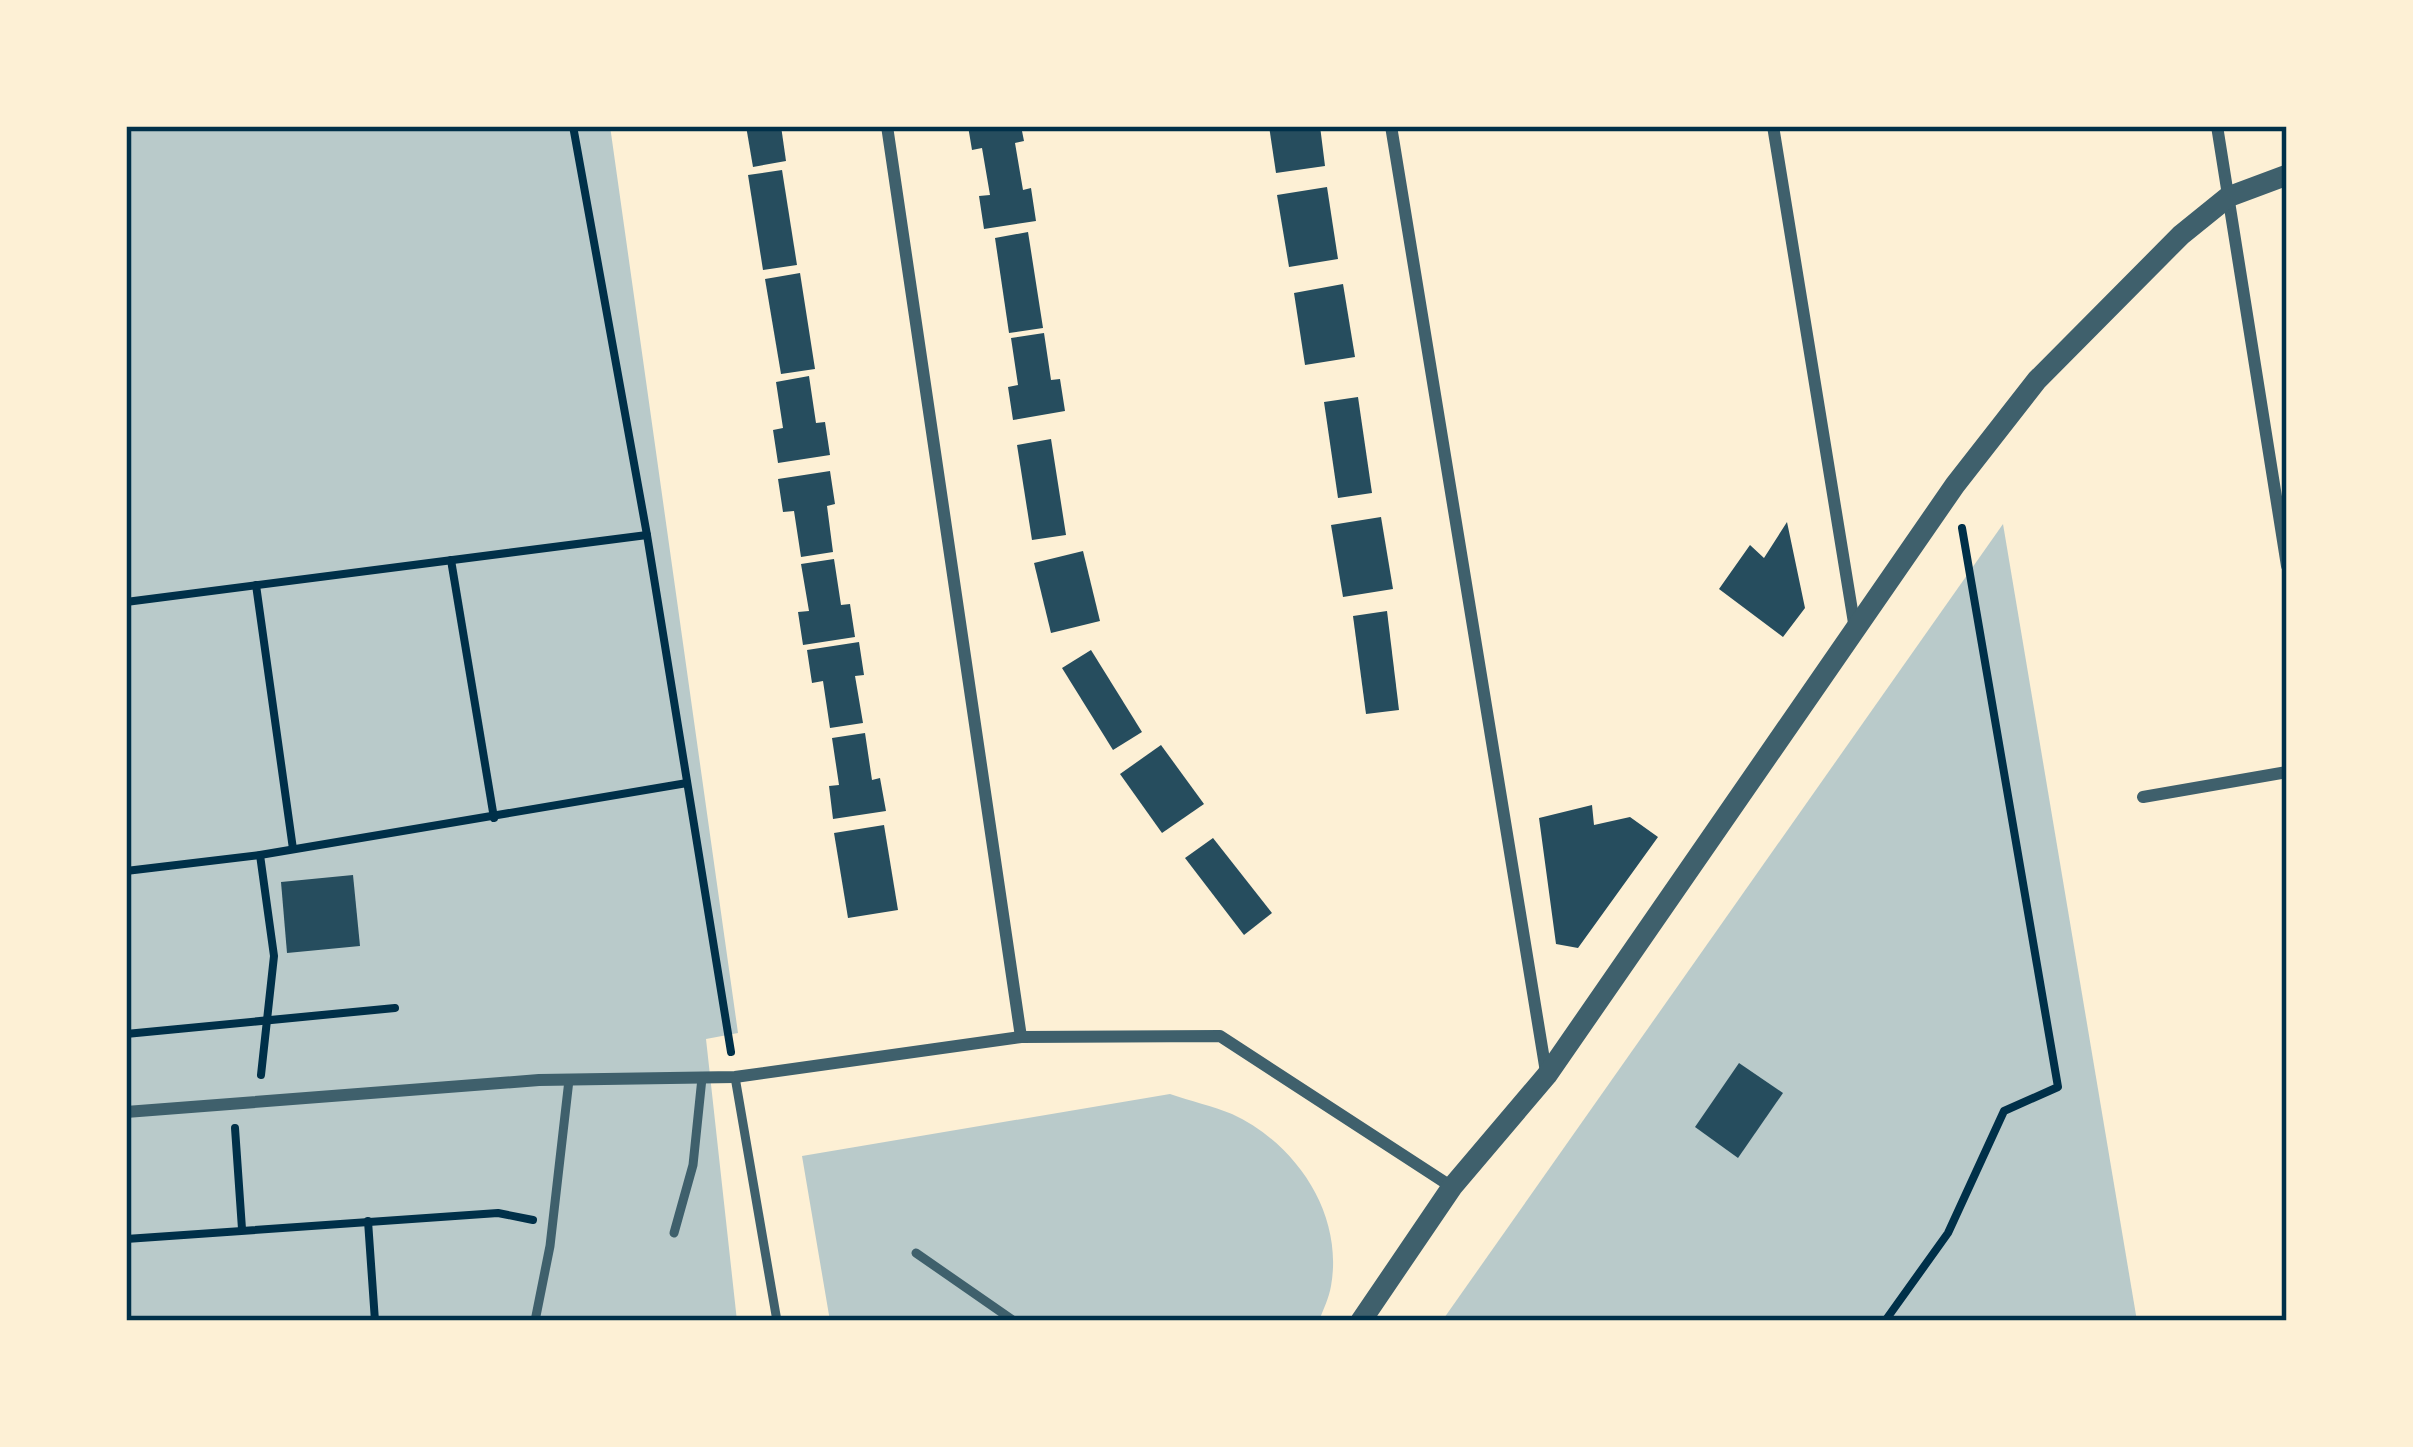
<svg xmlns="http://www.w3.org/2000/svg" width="2413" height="1447" font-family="Helvetica,sans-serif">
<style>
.green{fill:#b9caca}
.building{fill:#264d5e}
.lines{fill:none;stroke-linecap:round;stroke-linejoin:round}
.path{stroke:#003049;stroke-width:8}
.service{stroke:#3f606c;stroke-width:9}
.minor{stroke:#3f606c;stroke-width:12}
.tertiary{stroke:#3f606c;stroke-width:21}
.neatline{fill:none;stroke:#003049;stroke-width:4.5}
</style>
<rect width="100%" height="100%" fill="#fdf0d5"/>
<g class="green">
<path d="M 126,126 L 610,126 L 738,1033 L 706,1039 L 737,1321 L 126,1321 Z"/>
<path d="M 2003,524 L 2137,1321 L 1442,1321 Z"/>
<path d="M 1170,1094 C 1190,1101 1213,1106 1232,1114 C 1295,1143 1344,1213 1331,1286 C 1329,1298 1323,1310 1319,1321 L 830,1321 L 802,1156 Z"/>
</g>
<g class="building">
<path d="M 746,126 L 781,126 L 786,161 L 753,167 Z"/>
<path d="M 968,126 L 1021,126 L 1024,141 L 1015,143 L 1023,190 L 1031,188 L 1036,221 L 984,229 L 979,196 L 990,195 L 982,148 L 972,150 Z"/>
<path d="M 1269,126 L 1320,126 L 1325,166 L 1276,173 Z"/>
<path d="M 782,170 L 797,265 L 763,270 L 748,175 Z"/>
<path d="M 1327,187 L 1338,259 L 1289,267 L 1277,195 Z"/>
<path d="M 1028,232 L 1043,328 L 1009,333 L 995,238 Z"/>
<path d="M 800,273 L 815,369 L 781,374 L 765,279 Z"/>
<path d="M 1343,284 L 1355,357 L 1305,365 L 1294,293 Z"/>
<path d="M 1044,333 L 1051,380 L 1060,379 L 1065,411 L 1013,420 L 1008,387 L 1018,385 L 1011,338 Z"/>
<path d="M 809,376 L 816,423 L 825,422 L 830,455 L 778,463 L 773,430 L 783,428 L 776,382 Z"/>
<path d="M 1358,397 L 1372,493 L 1338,498 L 1324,402 Z"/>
<path d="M 1051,439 L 1066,535 L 1032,540 L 1017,445 Z"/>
<path d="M 830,471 L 835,504 L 827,506 L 833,552 L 801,557 L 794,511 L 783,512 L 778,479 Z"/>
<path d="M 1381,517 L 1393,589 L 1343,597 L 1331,525 Z"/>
<path d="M 1787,522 L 1805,608 L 1783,637 L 1719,589 L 1750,545 L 1764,558 Z"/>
<path d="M 1083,551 L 1100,621 L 1051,633 L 1034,563 Z"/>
<path d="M 834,559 L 841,605 L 850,604 L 855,637 L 803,645 L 798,612 L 809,611 L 801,564 Z"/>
<path d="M 1387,611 L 1399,710 L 1366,714 L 1353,616 Z"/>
<path d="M 859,642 L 864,675 L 855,676 L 863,723 L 830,728 L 823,681 L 812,683 L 807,650 Z"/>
<path d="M 1091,650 L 1142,732 L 1113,750 L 1062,668 Z"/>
<path d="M 865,733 L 872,780 L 880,778 L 886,811 L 833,819 L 829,786 L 839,785 L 832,738 Z"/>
<path d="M 1161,745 L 1204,804 L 1162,833 L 1120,774 Z"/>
<path d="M 1592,805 L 1594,825 L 1630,817 L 1658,837 L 1578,948 L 1556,944 L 1539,818 Z"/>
<path d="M 884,825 L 898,910 L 848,918 L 834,833 Z"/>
<path d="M 1213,838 L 1272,913 L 1244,935 L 1185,858 Z"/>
<path d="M 353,875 L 360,946 L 287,953 L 281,882 Z"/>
<path d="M 1739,1063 L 1783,1093 L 1738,1158 L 1695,1127 Z"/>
</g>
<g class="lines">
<g class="path">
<path d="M 573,126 L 647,535 L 731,1052"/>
<path d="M 451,560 L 494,818"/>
<path d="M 256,585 L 293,849"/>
<path d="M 126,602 L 647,535"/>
<path d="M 260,855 L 274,956 L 261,1075"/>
<path d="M 126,871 L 260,855 L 687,783"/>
<path d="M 126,1034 L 395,1008"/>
<path d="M 235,1128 L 242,1229"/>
<path d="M 368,1221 L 375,1321"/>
<path d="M 126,1239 L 498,1213 L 533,1220"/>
<path d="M 126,1310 L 127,1321"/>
<path d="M 1885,1321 L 1948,1233 L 2004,1111 L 2058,1087 L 1962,528"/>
</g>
<g class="service">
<path d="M 735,1077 L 777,1321"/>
<path d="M 674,1233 L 693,1165 L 702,1078"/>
<path d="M 916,1253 L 1014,1321"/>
<path d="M 535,1321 L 550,1246 L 569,1080"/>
</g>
<g class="minor">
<path d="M 887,126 L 1021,1037"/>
<path d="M 1391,126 L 1546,1072"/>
<path d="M 1773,126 L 1855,629"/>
<path d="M 2217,126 L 2287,566"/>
<path d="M 2143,797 L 2287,772"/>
<path d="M 126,1112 L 539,1080 L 735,1077 L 1021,1037 L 1220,1036 L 1452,1187"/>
</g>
<path class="tertiary" d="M 1361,1321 L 1452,1187 L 1547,1075 L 1955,485 L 2037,380 L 2181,235 L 2228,197 L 2287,175"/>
</g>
<rect width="2413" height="1447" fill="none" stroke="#fdf0d5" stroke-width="258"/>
<rect x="129" y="129" width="2155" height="1189" class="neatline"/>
</svg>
